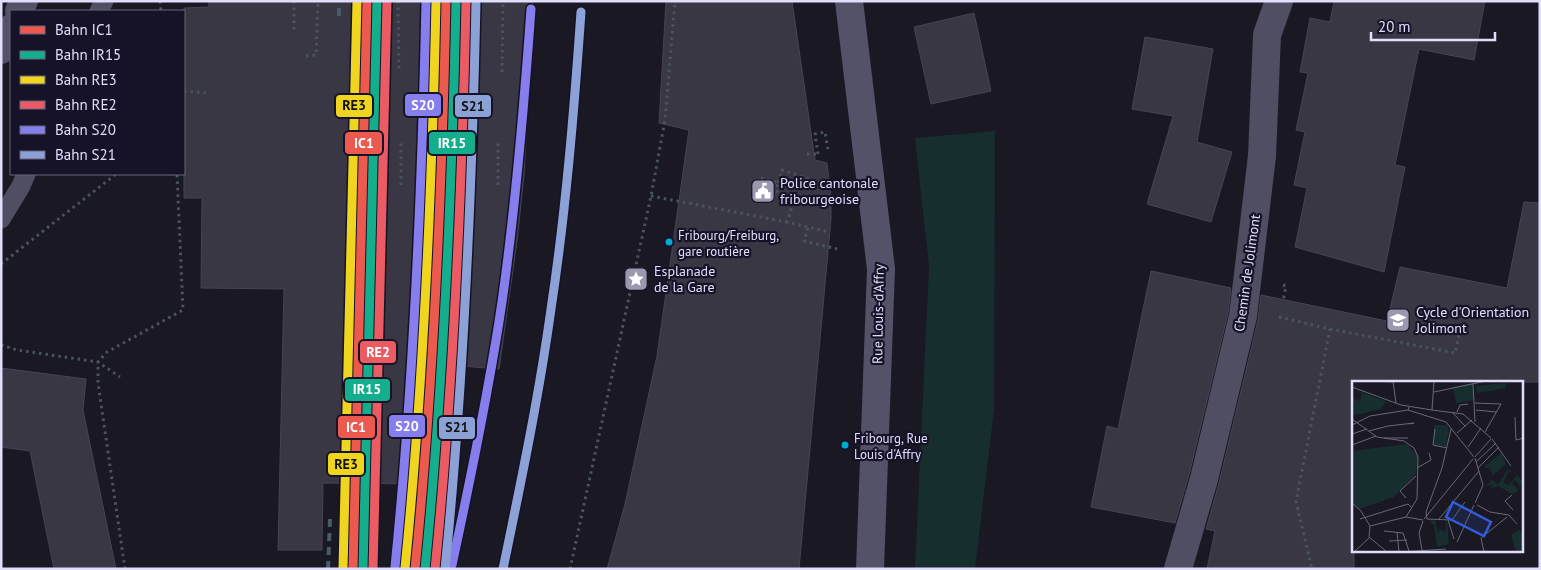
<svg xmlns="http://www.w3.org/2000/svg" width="1541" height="570" font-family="'PT Sans',sans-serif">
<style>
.green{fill:#172e2e}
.building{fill:#393744;stroke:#474356}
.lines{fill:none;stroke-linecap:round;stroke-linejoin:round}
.path{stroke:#49545f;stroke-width:3;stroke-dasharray:2.5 4;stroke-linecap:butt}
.service{stroke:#4f4e63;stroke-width:19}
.minor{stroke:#4f4e63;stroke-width:28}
.secondary{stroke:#535269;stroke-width:28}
.rail{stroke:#495b69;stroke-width:4;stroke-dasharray:8 6;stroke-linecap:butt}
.path-bridge{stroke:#49545f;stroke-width:3;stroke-dasharray:2.5 4;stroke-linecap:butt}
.rail-1-casing{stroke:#161328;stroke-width:12}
.rail-2-casing{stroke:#161328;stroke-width:12}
.rail-3-casing{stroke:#161328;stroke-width:12}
.rail-4-casing{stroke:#161328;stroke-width:12}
.rail-5-casing{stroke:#161328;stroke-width:12}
.rail-6-casing{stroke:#161328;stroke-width:12}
.rail-1{stroke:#ec594f;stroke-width:9}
.rail-2{stroke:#15ae8d;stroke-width:9}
.rail-3{stroke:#efd51f;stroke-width:9}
.rail-4{stroke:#ea5b64;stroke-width:9}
.rail-5{stroke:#877eed;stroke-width:9}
.rail-6{stroke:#8ca2d6;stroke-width:9}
.bus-dot{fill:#00a9ce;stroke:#161328;stroke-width:2}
.labels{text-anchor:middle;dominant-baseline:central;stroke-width:4.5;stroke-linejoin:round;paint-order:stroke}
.bus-label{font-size:13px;fill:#e1defc;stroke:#161328;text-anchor:start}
.poi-label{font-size:14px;fill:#e1defc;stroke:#161328;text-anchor:start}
.street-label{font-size:14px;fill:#e1defc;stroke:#161328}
.inset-road{fill:none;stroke:#6a677a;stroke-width:1}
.view{fill:#315cdc;fill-opacity:0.15;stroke:#315cdc;stroke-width:2.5}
.inset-edge{fill:none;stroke:#e1defc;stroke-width:2.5}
.line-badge{stroke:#161328;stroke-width:2}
.badge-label{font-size:14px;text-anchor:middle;font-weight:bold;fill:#fff}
.pale-badge-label{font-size:14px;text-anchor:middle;font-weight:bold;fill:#111}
</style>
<rect width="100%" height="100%" fill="#1a1823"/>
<path class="green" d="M 995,131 L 994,409 L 975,569 L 915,569 L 929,266 L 915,138 Z"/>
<g class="building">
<path d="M 209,1 L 533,1 L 524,175 L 517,241 L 499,369 L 423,363 L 414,484 L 323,483 L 322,550 L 278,550 L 284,289 L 201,288 L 202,198 L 184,198 L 184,8 L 209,7 Z"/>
<path d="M 666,1 L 792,1 L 815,160 L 827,163 L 831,197 L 831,219 L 799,569 L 607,569 L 625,504 L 657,356 L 689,130 L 659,123 Z"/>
<path d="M 1334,1 L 1485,1 L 1474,60 L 1419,49 L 1395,165 L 1405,167 L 1384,272 L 1295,247 L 1307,188 L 1294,185 L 1305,132 L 1296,130 L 1308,73 L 1300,72 L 1310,18 L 1330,22 Z"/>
<path d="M 974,13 L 991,91 L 931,104 L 914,27 Z"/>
<path d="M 1145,37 L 1213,49 L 1197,142 L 1232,152 L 1211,222 L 1147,204 L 1173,116 L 1132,109 Z"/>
<path d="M 1524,202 L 1540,203 L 1540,382 L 1354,382 L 1354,569 L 1207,569 L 1215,531 L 1206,529 L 1219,483 L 1258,320 L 1261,295 L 1387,321 L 1400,267 L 1507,288 Z"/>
<path d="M 1151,271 L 1231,288 L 1228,313 L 1189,475 L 1175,523 L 1091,507 L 1107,426 L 1118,429 Z"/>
<path d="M 1,368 L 86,379 L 83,410 L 116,569 L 54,569 L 30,451 L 1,447 Z"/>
</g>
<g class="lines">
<g class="path">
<path d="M 160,1 L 161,11"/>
<path d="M 294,1 L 294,30"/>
<path d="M 398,1 L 399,71"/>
<path d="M 306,56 L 316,55 L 318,1"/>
<path d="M 502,72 L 503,1"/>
<path d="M 184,91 L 209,93"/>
<path d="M 807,154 L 818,154"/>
<path d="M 761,178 L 778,183 L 776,191 L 790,198 L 791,211 L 787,222 L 829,232"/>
<path d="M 778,183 L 782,170 L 816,181"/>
<path d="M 401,185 L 401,142"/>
<path d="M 498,185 L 498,141"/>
<path d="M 651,196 L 787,222"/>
<path d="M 808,228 L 804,241 L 837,249"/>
<path d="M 1,264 L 116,174"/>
<path d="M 1283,285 L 1286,286 L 1283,301"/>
<path d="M 1279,317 L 1330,329 L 1296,501 L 1312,569"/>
<path d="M 1330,329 L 1455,353 L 1460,330"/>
<path d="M 1,345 L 17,350 L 98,362 L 120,377"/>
<path d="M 125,569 L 98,383 L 98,362 L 107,352 L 183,310 L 177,174"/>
<path d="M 570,569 L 651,196 L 665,120 L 675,1"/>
</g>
<g class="service">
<path d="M 99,11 L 104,1"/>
<path d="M 1,219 L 21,186 L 26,174"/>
</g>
<path class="minor" d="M 1178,569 L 1204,479 L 1243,316 L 1262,156 L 1267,35 L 1279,1"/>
<g class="secondary">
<path d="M 849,1 L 881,269 L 870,569"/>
<path d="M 19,11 L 24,1"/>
<path d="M 1,50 L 11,28"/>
</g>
<g class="rail">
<path d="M 339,16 L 339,1"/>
<path d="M 328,569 L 330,519"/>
<path d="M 442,569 L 451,483 L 464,310 L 473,1"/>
</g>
<path class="path-bridge" d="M 818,154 L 815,134 L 825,132 L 828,150"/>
<g class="rail-1-casing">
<g id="rail-1">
<path d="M 353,569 L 367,1"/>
<path d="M 415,569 C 434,380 442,191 446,1"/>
</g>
</g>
<g class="rail-2-casing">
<g id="rail-2">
<path d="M 363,569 L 377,1"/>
<path d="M 425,569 C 444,380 452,191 456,1"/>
</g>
</g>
<g class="rail-3-casing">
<g id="rail-3">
<path d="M 405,568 C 424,379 432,191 436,1"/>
<path d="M 343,569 L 357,1"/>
</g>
</g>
<g class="rail-4-casing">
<g id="rail-4">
<path d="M 373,569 L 387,1"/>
<path d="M 435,569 C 454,380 462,191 466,1"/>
</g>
</g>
<g class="rail-5-casing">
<g id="rail-5">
<path d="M 452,565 C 471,477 489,390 502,302 C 516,204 524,107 531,9"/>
<path d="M 395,567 C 414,379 422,190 426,1"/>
</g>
</g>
<g class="rail-6-casing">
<g id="rail-6">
<path d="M 445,569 C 464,380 472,191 476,2"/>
<path d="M 503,569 C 521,482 539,396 551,309 C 566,210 574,111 581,12"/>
</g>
</g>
<use href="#rail-1" class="rail-1"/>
<use href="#rail-2" class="rail-2"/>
<use href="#rail-3" class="rail-3"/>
<use href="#rail-4" class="rail-4"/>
<use href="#rail-5" class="rail-5"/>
<use href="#rail-6" class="rail-6"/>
</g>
<defs>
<g id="civic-square" transform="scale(1.25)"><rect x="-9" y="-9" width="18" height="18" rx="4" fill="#9b99b0" stroke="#161328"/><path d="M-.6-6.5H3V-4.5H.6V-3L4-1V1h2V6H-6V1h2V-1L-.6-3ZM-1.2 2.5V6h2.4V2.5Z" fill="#fff"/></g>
<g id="sight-square" transform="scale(1.25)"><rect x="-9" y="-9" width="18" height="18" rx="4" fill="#9b99b0" stroke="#161328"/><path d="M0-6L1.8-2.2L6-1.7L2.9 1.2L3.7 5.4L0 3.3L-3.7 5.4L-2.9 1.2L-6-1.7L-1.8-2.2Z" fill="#fff"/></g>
<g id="school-square" transform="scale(1.25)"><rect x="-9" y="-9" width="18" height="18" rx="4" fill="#9b99b0" stroke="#161328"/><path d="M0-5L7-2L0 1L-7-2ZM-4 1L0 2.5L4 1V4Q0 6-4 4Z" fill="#fff"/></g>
</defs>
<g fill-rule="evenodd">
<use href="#civic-square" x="763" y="191"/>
<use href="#sight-square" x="636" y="279"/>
<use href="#school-square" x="1398" y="320"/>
</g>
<g class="bus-dot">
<circle cx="669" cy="242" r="4.5"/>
<circle cx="845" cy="445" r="4.5"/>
</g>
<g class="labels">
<g class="bus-label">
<text x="678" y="235">Fribourg/Freiburg,<tspan x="678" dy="16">gare routière</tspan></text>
<text x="854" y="438">Fribourg, Rue<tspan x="854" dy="16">Louis d'Affry</tspan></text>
</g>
<g class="poi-label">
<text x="780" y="183">Police cantonale<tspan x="780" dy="16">fribourgeoise</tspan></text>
<text x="654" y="271">Esplanade<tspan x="654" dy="16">de la Gare</tspan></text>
<text x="1416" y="312">Cycle d'Orientation<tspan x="1416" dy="16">Jolimont</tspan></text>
</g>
<g class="street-label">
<text transform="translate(1247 273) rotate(-82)">Chemin de Jolimont</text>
<text transform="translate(878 314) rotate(-89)">Rue Louis-d'Affry</text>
</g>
</g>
<g transform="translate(1352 381)">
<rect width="171" height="171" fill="#1a1823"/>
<path d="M 121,2 L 122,19 L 104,22 L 101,6 ZM 154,2 L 154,7 L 125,12 L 124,5 ZM 3,9 L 34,20 L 29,28 L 4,34 L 0,32 L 0,17 L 8,20 L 10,13 ZM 82,44 L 95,44 L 97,47 L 94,66 L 82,64 ZM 55,63 L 66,76 L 64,93 L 42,116 L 7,128 L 0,121 L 0,70 ZM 149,72 L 154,83 L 140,95 L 139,88 L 132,86 ZM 156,88 L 163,93 L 157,90 L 151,102 L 157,104 L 165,94 L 171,101 L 168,105 L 163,99 L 160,102 L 167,110 L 160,113 L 146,105 L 139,107 L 141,103 L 133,106 L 140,99 L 146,104 ZM 83,139 L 86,153 L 87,148 L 93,151 L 94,140 L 95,140 L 97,163 L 85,166 L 82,144 L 77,140 ZM 167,149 L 171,154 L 171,171 L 164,171 L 159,154 Z" fill="#172e2e"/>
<path class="inset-road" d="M 18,0 L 41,1M 41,0 L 44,22M 121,2 L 123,41M 0,6 L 49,24 L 80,29 L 82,0M 82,11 L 134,0M 123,22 L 149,23 L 133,51M 57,26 L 56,29 L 94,41 L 122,76M 80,29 L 111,33 L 139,57M 124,29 L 145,31M 100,31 L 113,45M 105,31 L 108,24 L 116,23M 163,36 L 164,59 L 172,57M 0,38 L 25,56 L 52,60 L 62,67 L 66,76 L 65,118 L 54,136 L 71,139M 0,44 L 18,35 L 56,29M 83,48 L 81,64 L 95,67M 99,48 L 90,87 L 74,131 L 75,138 L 100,139 L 113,121M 17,50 L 36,45 L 62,42 L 57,43M 105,52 L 120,39M 0,53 L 15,48M 32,57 L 56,57M 140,58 L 159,85M 0,64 L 24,55M 116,66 L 129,47M 123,76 L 139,58M 124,81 L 144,62M 65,87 L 79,79 L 77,72M 126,87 L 147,66M 160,114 L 153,120 L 161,129M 54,117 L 48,110 L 64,95M 0,122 L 9,130 L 18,145 L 17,156M 123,122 L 131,104 L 123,77M 125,124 L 138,131 L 157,134 L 165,143M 8,138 L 56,123 L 60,127M 72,138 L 121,78M 87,138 L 127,90M 96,139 L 102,158M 18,145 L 54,136M 32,150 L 51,152 L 57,170M 45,151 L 47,171M 17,156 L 35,171M 37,160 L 55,159M 105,161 L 122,124M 70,169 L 67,152 L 71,140M 2,171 L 17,157M 49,171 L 94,168M 132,171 L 129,157 L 155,136"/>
<path class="view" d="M 101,121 L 139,141 L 132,155 L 94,136 Z"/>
<rect width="171" height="171" class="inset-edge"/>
</g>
<g class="line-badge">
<rect x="404" y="93" width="38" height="24" rx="5" fill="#877eed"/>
<rect x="335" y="94" width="38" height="24" rx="5" fill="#efd51f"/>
<rect x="454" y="94" width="38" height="24" rx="5" fill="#8ca2d6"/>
<rect x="344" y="131" width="39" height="24" rx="5" fill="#ec594f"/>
<rect x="428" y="131" width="48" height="24" rx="5" fill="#15ae8d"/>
<rect x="359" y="340" width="38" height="24" rx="5" fill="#ea5b64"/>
<rect x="344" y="378" width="47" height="24" rx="5" fill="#15ae8d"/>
<rect x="388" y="414" width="38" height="24" rx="5" fill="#877eed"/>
<rect x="337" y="415" width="39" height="24" rx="5" fill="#ec594f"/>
<rect x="438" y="416" width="38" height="24" rx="5" fill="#8ca2d6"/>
<rect x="327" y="452" width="38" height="24" rx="5" fill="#efd51f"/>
</g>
<g class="badge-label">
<text x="423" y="110">S20</text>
<text x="364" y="148">IC1</text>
<text x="452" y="148">IR15</text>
<text x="378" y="357">RE2</text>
<text x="367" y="394">IR15</text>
<text x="407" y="431">S20</text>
<text x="356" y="432">IC1</text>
</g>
<g class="pale-badge-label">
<text x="354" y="110">RE3</text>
<text x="473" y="111">S21</text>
<text x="457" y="432">S21</text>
<text x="346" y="469">RE3</text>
</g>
<rect width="1541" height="570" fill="none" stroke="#e1defc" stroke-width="5"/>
<rect x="10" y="10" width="175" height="165" fill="#161328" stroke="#67647d"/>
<rect x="20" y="26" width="25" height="8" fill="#ec594f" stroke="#67647d"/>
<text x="55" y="35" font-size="15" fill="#e1defc">Bahn IC1</text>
<rect x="20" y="51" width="25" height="8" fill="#15ae8d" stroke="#67647d"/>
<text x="55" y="60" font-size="15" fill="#e1defc">Bahn IR15</text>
<rect x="20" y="76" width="25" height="8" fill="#efd51f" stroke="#67647d"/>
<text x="55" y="85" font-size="15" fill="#e1defc">Bahn RE3</text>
<rect x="20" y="101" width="25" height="8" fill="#ea5b64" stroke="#67647d"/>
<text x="55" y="110" font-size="15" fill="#e1defc">Bahn RE2</text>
<rect x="20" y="126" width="25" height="8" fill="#877eed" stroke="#67647d"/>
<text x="55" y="135" font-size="15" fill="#e1defc">Bahn S20</text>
<rect x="20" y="151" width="25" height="8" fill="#8ca2d6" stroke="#67647d"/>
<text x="55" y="160" font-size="15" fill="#e1defc">Bahn S21</text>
<path d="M1371 32v8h124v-8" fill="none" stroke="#e1defc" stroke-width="2.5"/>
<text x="1378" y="32" font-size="15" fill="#e1defc" stroke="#161328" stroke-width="4" paint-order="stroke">20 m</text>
</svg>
